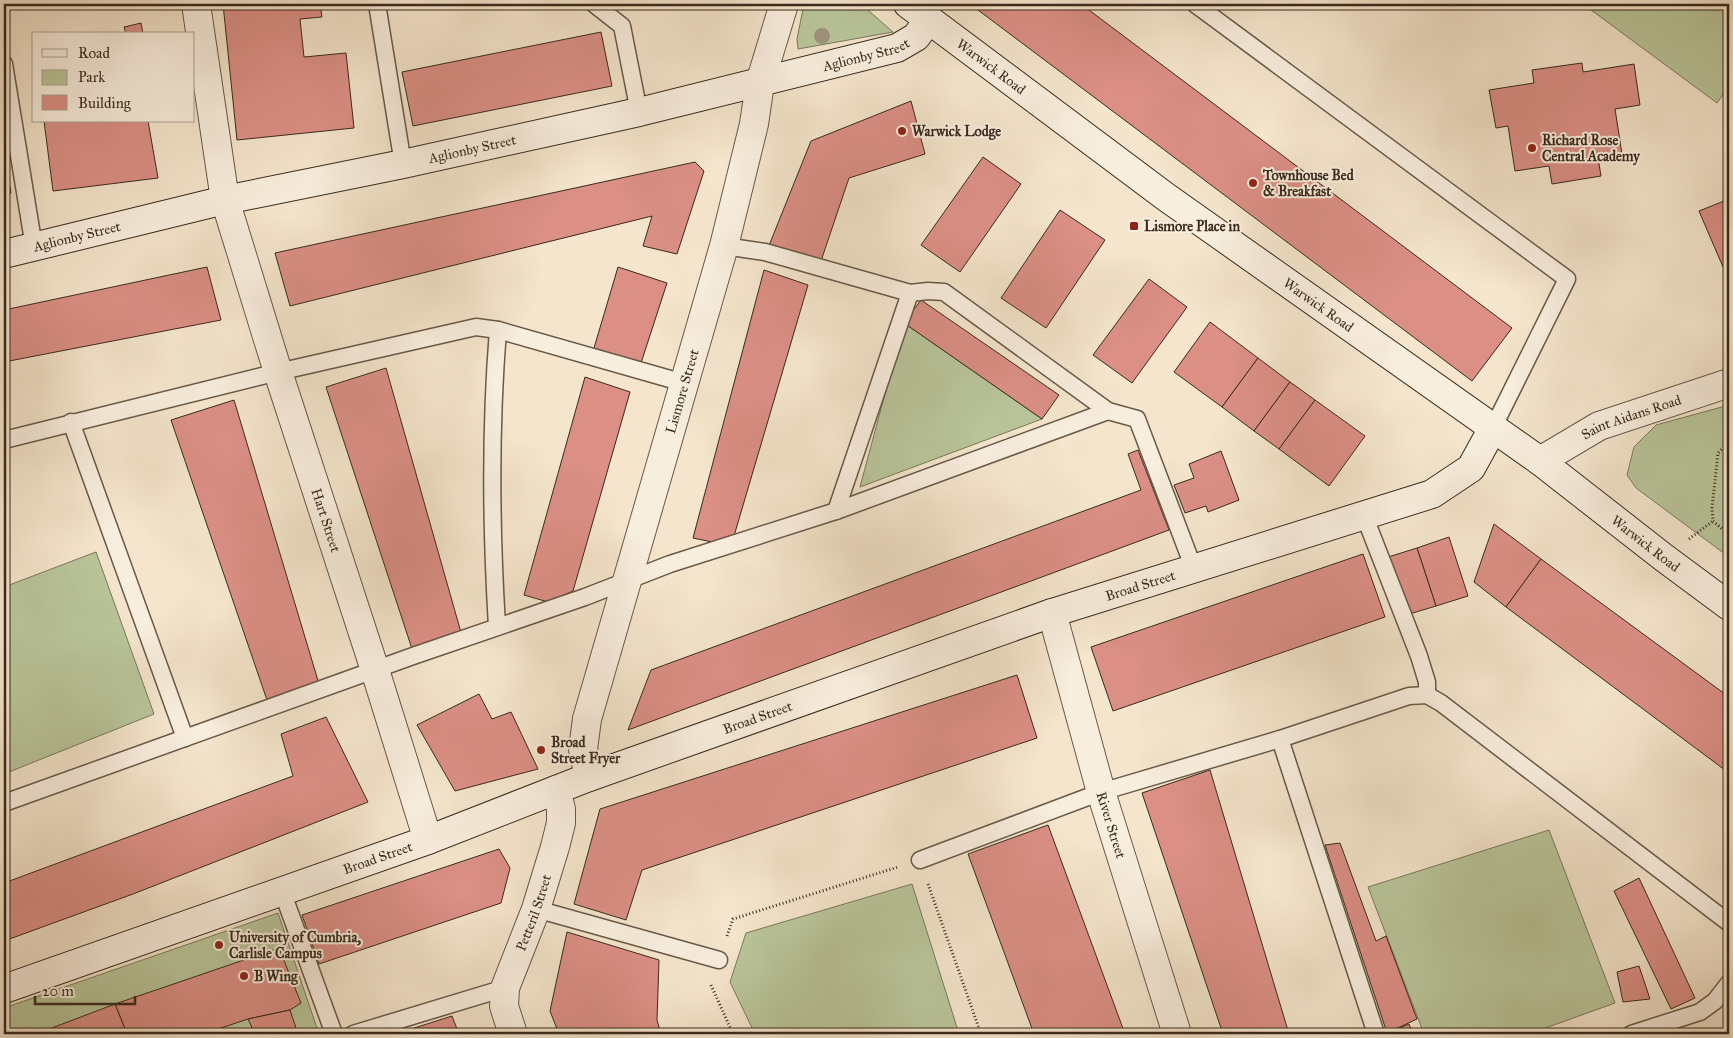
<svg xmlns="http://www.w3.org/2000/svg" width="1733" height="1038" font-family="'IM FELL Great Primer',serif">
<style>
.green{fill:#b9c59a;stroke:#79785c}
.building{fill:#db8f85;stroke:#392a1d}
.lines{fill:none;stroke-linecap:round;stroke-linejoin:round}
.lane-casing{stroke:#685949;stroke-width:19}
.street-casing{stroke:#685949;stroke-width:30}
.secondary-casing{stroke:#392a1d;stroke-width:30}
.path{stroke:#392a1d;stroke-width:3;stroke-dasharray:1 2.5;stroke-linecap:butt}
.lane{stroke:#f8eede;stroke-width:16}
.street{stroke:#f8eede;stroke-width:28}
.secondary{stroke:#f8eede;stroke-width:28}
.tree{fill:#9f947d}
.poi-dot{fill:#8f2418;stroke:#f8eede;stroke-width:2}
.labels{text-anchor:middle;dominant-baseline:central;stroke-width:4;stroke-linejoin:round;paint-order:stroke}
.street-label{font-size:14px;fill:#392a1d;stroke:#f8eede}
.poi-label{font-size:14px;font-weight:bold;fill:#392a1d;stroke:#f8eede;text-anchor:start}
</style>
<rect width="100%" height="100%" fill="#f4e5cc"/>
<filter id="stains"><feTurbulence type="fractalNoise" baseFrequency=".004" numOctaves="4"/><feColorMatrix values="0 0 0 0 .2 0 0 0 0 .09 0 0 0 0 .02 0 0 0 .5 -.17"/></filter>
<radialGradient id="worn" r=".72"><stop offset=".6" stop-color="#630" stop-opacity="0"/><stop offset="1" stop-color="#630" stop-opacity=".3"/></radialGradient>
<g class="green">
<path d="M 804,4 L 861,4 L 893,32 L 798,49 L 797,39 Z"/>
<path d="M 1583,4 L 1729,4 L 1729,86 L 1717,103 Z"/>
<path d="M 904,323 L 1042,419 L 860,487 Z"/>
<path d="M 1729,405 L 1729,557 L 1636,488 L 1627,475 L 1634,447 L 1656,425 Z"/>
<path d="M 96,552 L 154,714 L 4,774 L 4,587 Z"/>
<path d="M 1549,830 L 1615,1003 L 1529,1034 L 1424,1034 L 1368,887 Z"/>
<path d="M 912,884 L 959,1034 L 755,1034 L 730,982 L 746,933 Z"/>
<path d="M 278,913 L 319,1034 L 4,1034 L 4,1008 Z"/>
</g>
<g class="building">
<path d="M 223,4 L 320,4 L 322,17 L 300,19 L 304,57 L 346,53 L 354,128 L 237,140 Z"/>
<path d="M 970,4 L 1081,4 L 1512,328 L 1472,381 Z"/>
<path d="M 141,23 L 143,34 L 126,34 L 124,27 Z"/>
<path d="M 601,32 L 612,86 L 413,126 L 402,72 Z"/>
<path d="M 1582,63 L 1583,72 L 1634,64 L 1640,105 L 1615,109 L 1622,154 L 1598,158 L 1601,176 L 1552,184 L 1549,166 L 1515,171 L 1508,126 L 1496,128 L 1489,90 L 1534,83 L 1532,70 Z"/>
<path d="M 911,101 L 925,154 L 849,178 L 821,261 L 768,248 L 811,141 Z"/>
<path d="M 44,121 L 148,121 L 158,178 L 53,191 Z"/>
<path d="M 4,154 L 11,193 L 4,195 Z"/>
<path d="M 983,157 L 1021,184 L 960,272 L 921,245 Z"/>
<path d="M 695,162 L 704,171 L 677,254 L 643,246 L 652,216 L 290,306 L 275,253 Z"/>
<path d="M 1729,199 L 1729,281 L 1699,211 Z"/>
<path d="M 1060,210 L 1105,240 L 1046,328 L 1001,298 Z"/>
<path d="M 207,267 L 221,320 L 4,362 L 4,310 Z"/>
<path d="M 618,267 L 667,283 L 641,363 L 594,348 Z"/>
<path d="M 764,270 L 808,285 L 734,536 L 712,542 L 693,538 Z"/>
<path d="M 1149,279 L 1187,307 L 1132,383 L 1093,355 Z"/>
<path d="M 921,300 L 1059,395 L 1042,419 L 904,323 Z"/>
<path d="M 1210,322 L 1258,358 L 1222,407 L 1174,372 Z"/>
<path d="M 1258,358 L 1290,382 L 1254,431 L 1222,407 Z"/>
<path d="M 386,368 L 462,636 L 414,655 L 326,387 Z"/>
<path d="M 585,377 L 630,392 L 573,591 L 548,602 L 524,595 Z"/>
<path d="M 1290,382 L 1315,400 L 1279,449 L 1254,431 Z"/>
<path d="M 234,400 L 319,684 L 268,703 L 171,420 Z"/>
<path d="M 1315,400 L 1365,436 L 1329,486 L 1279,449 Z"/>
<path d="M 1138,450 L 1169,530 L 628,730 L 651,670 L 1141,490 L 1128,454 Z"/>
<path d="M 1221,451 L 1239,500 L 1208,512 L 1206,506 L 1185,513 L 1174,485 L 1194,478 L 1189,464 Z"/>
<path d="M 1494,524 L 1541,559 L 1506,607 L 1474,582 Z"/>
<path d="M 1449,537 L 1468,596 L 1436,606 L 1417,548 Z"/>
<path d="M 1417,548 L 1436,606 L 1403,616 L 1385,558 Z"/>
<path d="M 1363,554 L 1385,617 L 1113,711 L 1091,647 Z"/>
<path d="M 1541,559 L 1729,697 L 1729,773 L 1506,607 Z"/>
<path d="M 1017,675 L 1037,738 L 642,870 L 626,920 L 574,904 L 600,809 Z"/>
<path d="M 479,694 L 492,719 L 511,712 L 538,769 L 455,791 L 417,725 Z"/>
<path d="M 326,717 L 368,802 L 133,894 L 4,941 L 4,883 L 293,776 L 281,734 Z"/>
<path d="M 1210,770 L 1289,1034 L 1223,1034 L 1142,793 Z"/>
<path d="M 1048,825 L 1125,1034 L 1034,1034 L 968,854 Z"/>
<path d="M 1340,843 L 1376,941 L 1386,936 L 1417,1019 L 1387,1033 L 1325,845 Z"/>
<path d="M 499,849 L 510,868 L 501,903 L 319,964 L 302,915 Z"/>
<path d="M 1639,878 L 1695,998 L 1671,1009 L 1614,891 Z"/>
<path d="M 567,932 L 659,960 L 657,1020 L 661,1034 L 559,1034 L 550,1011 Z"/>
<path d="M 279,948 L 301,1003 L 290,1010 L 248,1019 L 203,1034 L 127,1034 L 115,1004 Z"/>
<path d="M 1639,966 L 1650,999 L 1623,1002 L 1617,972 Z"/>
<path d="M 115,1004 L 127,1034 L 36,1034 Z"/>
<path d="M 290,1010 L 298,1034 L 255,1034 L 248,1019 Z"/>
<path d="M 452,1016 L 459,1034 L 409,1034 L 408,1030 Z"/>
<path d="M 1409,1024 L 1413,1034 L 1388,1034 L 1387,1033 Z"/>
</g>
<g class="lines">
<g class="lane-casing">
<g id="lane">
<path d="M 377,4 L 403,164"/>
<path d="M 594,4 L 622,26 L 639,112"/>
<path d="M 1195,4 L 1567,279 L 1493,428"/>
<path d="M 4,64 L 34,247"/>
<path d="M 724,246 L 765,252 L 910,293 L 928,291 L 944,292 L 1108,411 L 1137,419 L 1194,569"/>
<path d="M 71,422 L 185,738"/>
<path d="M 4,440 L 278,372 L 476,327 L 498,330 L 684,383"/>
<path d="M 836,511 L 910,293"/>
<path d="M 1364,515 L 1419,656 L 1427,682 L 1427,695"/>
<path d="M 497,626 C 491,528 490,428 498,330"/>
<path d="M 1280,739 L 1376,1034"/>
<path d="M 4,803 L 413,656 L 585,597 L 670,564 L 836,511 L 1108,411"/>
<path d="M 920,860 L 1101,792 L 1280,739 L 1409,696 L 1427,695 L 1441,703 L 1729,923"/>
<path d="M 282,891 L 334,1034"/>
<path d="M 536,909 L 719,960"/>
<path d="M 353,1034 L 505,988"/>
<path d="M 1631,1034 L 1700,1012 L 1715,1001 L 1729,983"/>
</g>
</g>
<g class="street-casing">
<g id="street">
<path id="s1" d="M 196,4 L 225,200 L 278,372 L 375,670 L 428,840"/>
<path id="s2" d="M 1540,461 L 1599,426 L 1729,383"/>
<path id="s3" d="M 1052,613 L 1101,792 L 1177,1034"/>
<path id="s4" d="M 589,777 L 583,749 L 587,719 L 724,246 L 754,124 L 760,83 L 784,4"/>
<path id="s5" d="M 513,1034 L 504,1006 L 505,988 L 536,909 L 555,847 L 561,823 L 561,809 L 556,790"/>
</g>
</g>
<g class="secondary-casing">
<g id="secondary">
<path id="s6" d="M 908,4 L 1166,197 L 1540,461 L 1663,557 L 1729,606"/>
<path id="s7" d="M 4,254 L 225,200 L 403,164 L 639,112 L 897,48 L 916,37 L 929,19"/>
<path id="s8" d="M 4,989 L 428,840 L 589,777 L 1052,613 L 1432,494 L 1471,468 L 1493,428"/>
</g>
</g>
<g class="path">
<path d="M 1729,442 L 1718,453 L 1712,508 L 1713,521 L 1729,535"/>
<path d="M 1689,539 L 1713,521"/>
<path d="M 928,884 L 981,1034"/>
<path d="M 727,936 L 733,919 L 898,867"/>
<path d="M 711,985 L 733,1034"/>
</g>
<use href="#lane" class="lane"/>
<use href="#street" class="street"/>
<use href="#secondary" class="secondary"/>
</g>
<circle class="tree" cx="822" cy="36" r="8"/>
<g class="poi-dot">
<circle cx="902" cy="131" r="5"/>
<circle cx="1532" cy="148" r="5"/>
<circle cx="1253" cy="183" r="5"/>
<rect x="1129" y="221" width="10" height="10" rx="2.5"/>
<circle cx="541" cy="750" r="5"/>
<circle cx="219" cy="945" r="5"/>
<circle cx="244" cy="976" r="5"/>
</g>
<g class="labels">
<g class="street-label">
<text stroke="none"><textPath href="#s7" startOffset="885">Aglionby Street</textPath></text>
<text stroke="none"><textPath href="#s6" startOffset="104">Warwick Road</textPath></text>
<text stroke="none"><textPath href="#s7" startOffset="480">Aglionby Street</textPath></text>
<text stroke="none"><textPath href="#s7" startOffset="75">Aglionby Street</textPath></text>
<text stroke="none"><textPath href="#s6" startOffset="509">Warwick Road</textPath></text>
<text stroke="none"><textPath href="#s4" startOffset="400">Lismore Street</textPath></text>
<text stroke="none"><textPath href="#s2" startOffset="102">Saint Aidans Road</textPath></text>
<text stroke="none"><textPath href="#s1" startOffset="534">Hart Street</textPath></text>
<text stroke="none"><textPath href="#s6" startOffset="914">Warwick Road</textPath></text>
<text stroke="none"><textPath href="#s8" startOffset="1206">Broad Street</textPath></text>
<text stroke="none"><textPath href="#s8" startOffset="801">Broad Street</textPath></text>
<text stroke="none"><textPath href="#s3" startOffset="220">River Street</textPath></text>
<text stroke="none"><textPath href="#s8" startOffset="396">Broad Street</textPath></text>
<text stroke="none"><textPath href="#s5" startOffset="128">Petteril Street</textPath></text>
</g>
<g class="poi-label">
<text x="912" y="131">Warwick Lodge</text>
<text x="1542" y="140">Richard Rose<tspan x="1542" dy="16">Central Academy</tspan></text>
<text x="1263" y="175">Townhouse Bed<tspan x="1263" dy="16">&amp; Breakfast</tspan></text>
<text x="1144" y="226">Lismore Place in</text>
<text x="551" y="742">Broad<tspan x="551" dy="16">Street Fryer</tspan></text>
<text x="229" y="937">University of Cumbria,<tspan x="229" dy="16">Carlisle Campus</tspan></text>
<text x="254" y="976">B Wing</text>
</g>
</g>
<rect width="1733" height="1038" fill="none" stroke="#f4e5cc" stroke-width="20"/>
<rect x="5" y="5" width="1723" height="1028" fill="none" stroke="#392a1d" stroke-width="2.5"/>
<rect x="10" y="10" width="1713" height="1018" fill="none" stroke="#392a1d"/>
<rect x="32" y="32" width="162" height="90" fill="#f8eede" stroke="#aca091"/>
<rect x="42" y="49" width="25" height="8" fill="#f8eede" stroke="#aca091"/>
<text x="78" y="58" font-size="15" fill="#392a1d">Road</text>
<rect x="42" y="70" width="25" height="15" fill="#b9c59a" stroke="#aca091"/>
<text x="78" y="82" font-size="15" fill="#392a1d">Park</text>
<rect x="42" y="95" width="25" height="15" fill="#db8f85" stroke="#aca091"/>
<text x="78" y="108" font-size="15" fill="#392a1d">Building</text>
<path d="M35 996v8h100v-8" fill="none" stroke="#392a1d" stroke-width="2.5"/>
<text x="42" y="996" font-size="15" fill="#392a1d" stroke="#f8eede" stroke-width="4" paint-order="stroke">20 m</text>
<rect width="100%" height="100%" filter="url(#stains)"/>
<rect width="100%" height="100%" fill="url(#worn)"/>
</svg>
